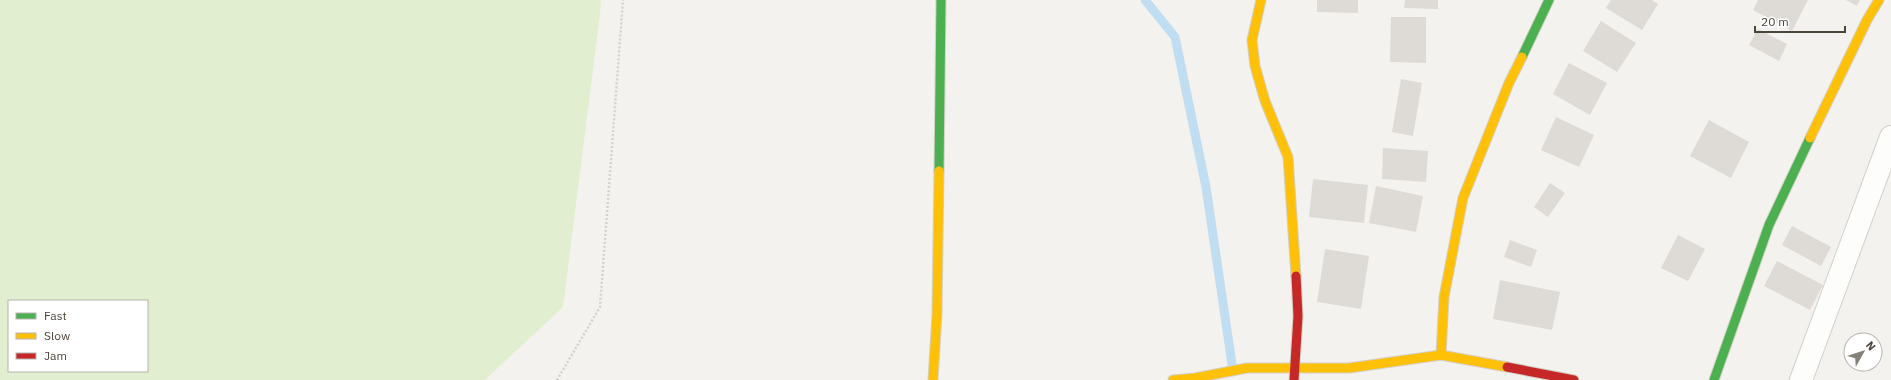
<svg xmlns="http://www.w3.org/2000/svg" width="1891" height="380" font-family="'IBM Plex Sans',sans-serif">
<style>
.green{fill:#e1eecf;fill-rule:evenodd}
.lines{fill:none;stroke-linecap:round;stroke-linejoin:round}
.stream{stroke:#c0ddf1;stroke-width:9}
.building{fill:#dedbd6}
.street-casing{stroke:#d2d0cb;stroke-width:24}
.fast-casing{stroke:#d3cfc5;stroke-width:11}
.slow-casing{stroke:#d3cfc5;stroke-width:11}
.jam-casing{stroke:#d3cfc5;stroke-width:11}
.path{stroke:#d3d2cc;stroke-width:2.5;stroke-dasharray:2 2;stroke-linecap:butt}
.street{stroke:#fdfdfc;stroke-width:22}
.fast{stroke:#4caf50;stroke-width:9}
.slow{stroke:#ffc107;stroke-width:9}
.jam{stroke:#c62828;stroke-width:9}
</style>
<rect width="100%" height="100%" fill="#f4f2ee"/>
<path class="green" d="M 0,0 L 601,0 L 600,15 L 563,307 L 485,380 L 0,380 ZM 9,301 L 147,301 L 147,371 L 9,371 Z"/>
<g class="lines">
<path class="stream" d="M 1145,0 L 1175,37 L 1206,187 L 1233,371"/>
</g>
<g class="building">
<path d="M 1317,0 L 1358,0 L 1358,13 L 1317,12 Z"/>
<path d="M 1405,0 L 1438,0 L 1438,9 L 1404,8 Z"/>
<path d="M 1611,0 L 1652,0 L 1658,4 L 1642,30 L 1606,8 Z"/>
<path d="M 1758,0 L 1808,0 L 1792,31 L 1753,10 Z"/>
<path d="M 1846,0 L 1860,0 L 1857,6 Z"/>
<path d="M 1391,17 L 1426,17 L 1426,63 L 1390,62 Z"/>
<path d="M 1601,21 L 1636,43 L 1617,72 L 1583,51 Z"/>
<path d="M 1758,29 L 1787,44 L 1779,61 L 1749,45 Z"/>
<path d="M 1569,63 L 1607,83 L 1590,115 L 1553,94 Z"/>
<path d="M 1401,79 L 1422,83 L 1413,136 L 1392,132 Z"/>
<path d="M 1556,117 L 1594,135 L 1579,167 L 1541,150 Z"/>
<path d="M 1709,120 L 1749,142 L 1731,178 L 1690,156 Z"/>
<path d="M 1383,148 L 1428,151 L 1426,182 L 1382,179 Z"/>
<path d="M 1313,179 L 1368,185 L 1364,223 L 1309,217 Z"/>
<path d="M 1550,183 L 1565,193 L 1548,217 L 1534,207 Z"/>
<path d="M 1376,186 L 1423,196 L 1416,232 L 1369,223 Z"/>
<path d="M 1792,226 L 1831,247 L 1821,266 L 1782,245 Z"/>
<path d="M 1678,235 L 1705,249 L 1688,281 L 1661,268 Z"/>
<path d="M 1510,240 L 1537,250 L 1531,267 L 1504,257 Z"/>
<path d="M 1325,249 L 1369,256 L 1361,309 L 1317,302 Z"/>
<path d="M 1777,261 L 1823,285 L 1810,310 L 1764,286 Z"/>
<path d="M 1500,280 L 1560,292 L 1552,330 L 1493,319 Z"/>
</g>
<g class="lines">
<g class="street-casing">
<path id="street" d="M 1801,380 L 1891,137"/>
</g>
<g class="fast-casing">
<g id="fast">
<path d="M 1522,57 L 1549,0"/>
<path d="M 939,171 L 941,0"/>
<path d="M 1714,380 L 1769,225 L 1810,138"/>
</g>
</g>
<g class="slow-casing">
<g id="slow">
<path d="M 1261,0 L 1252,40 L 1255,66 L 1265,101 L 1288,157 L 1296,276"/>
<path d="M 1810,138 L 1867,20 L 1879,0"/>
<path d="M 1441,355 L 1444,297 L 1463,198 L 1509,83 L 1522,57"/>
<path d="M 933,380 L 937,314 L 939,171"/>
<path d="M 1173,380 L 1195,378 L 1247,368 L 1349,368 L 1441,355 L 1507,367"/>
</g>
</g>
<g class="jam-casing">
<g id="jam">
<path d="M 1507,367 L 1574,380"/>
<path d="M 1294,380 L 1298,316 L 1296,276"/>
</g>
</g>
<path class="path" d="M 557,380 L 600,307 L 623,0"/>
<use href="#street" class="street"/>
<use href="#fast" class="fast"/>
<use href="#slow" class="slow"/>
<use href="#jam" class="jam"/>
</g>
<rect x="8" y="300" width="140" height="72" fill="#ffffff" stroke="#b7b4b0"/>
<rect x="16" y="313" width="20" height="6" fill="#4caf50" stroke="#b7b4b0"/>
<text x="44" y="320" font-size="12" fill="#4b4439">Fast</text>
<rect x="16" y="333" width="20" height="6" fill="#ffc107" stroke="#b7b4b0"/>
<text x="44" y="340" font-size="12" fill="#4b4439">Slow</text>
<rect x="16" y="353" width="20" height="6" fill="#c62828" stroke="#b7b4b0"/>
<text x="44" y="360" font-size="12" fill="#4b4439">Jam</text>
<g transform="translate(1863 352) rotate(51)"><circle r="19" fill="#ffffff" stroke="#b7b4b0"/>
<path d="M0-3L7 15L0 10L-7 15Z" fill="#868178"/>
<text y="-6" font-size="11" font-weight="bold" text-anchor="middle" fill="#4b4439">N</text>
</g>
<path d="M1755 26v6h90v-6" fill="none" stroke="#4b4439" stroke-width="2"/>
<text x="1761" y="26" font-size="12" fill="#4b4439" stroke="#ffffff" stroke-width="3" paint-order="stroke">20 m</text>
</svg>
